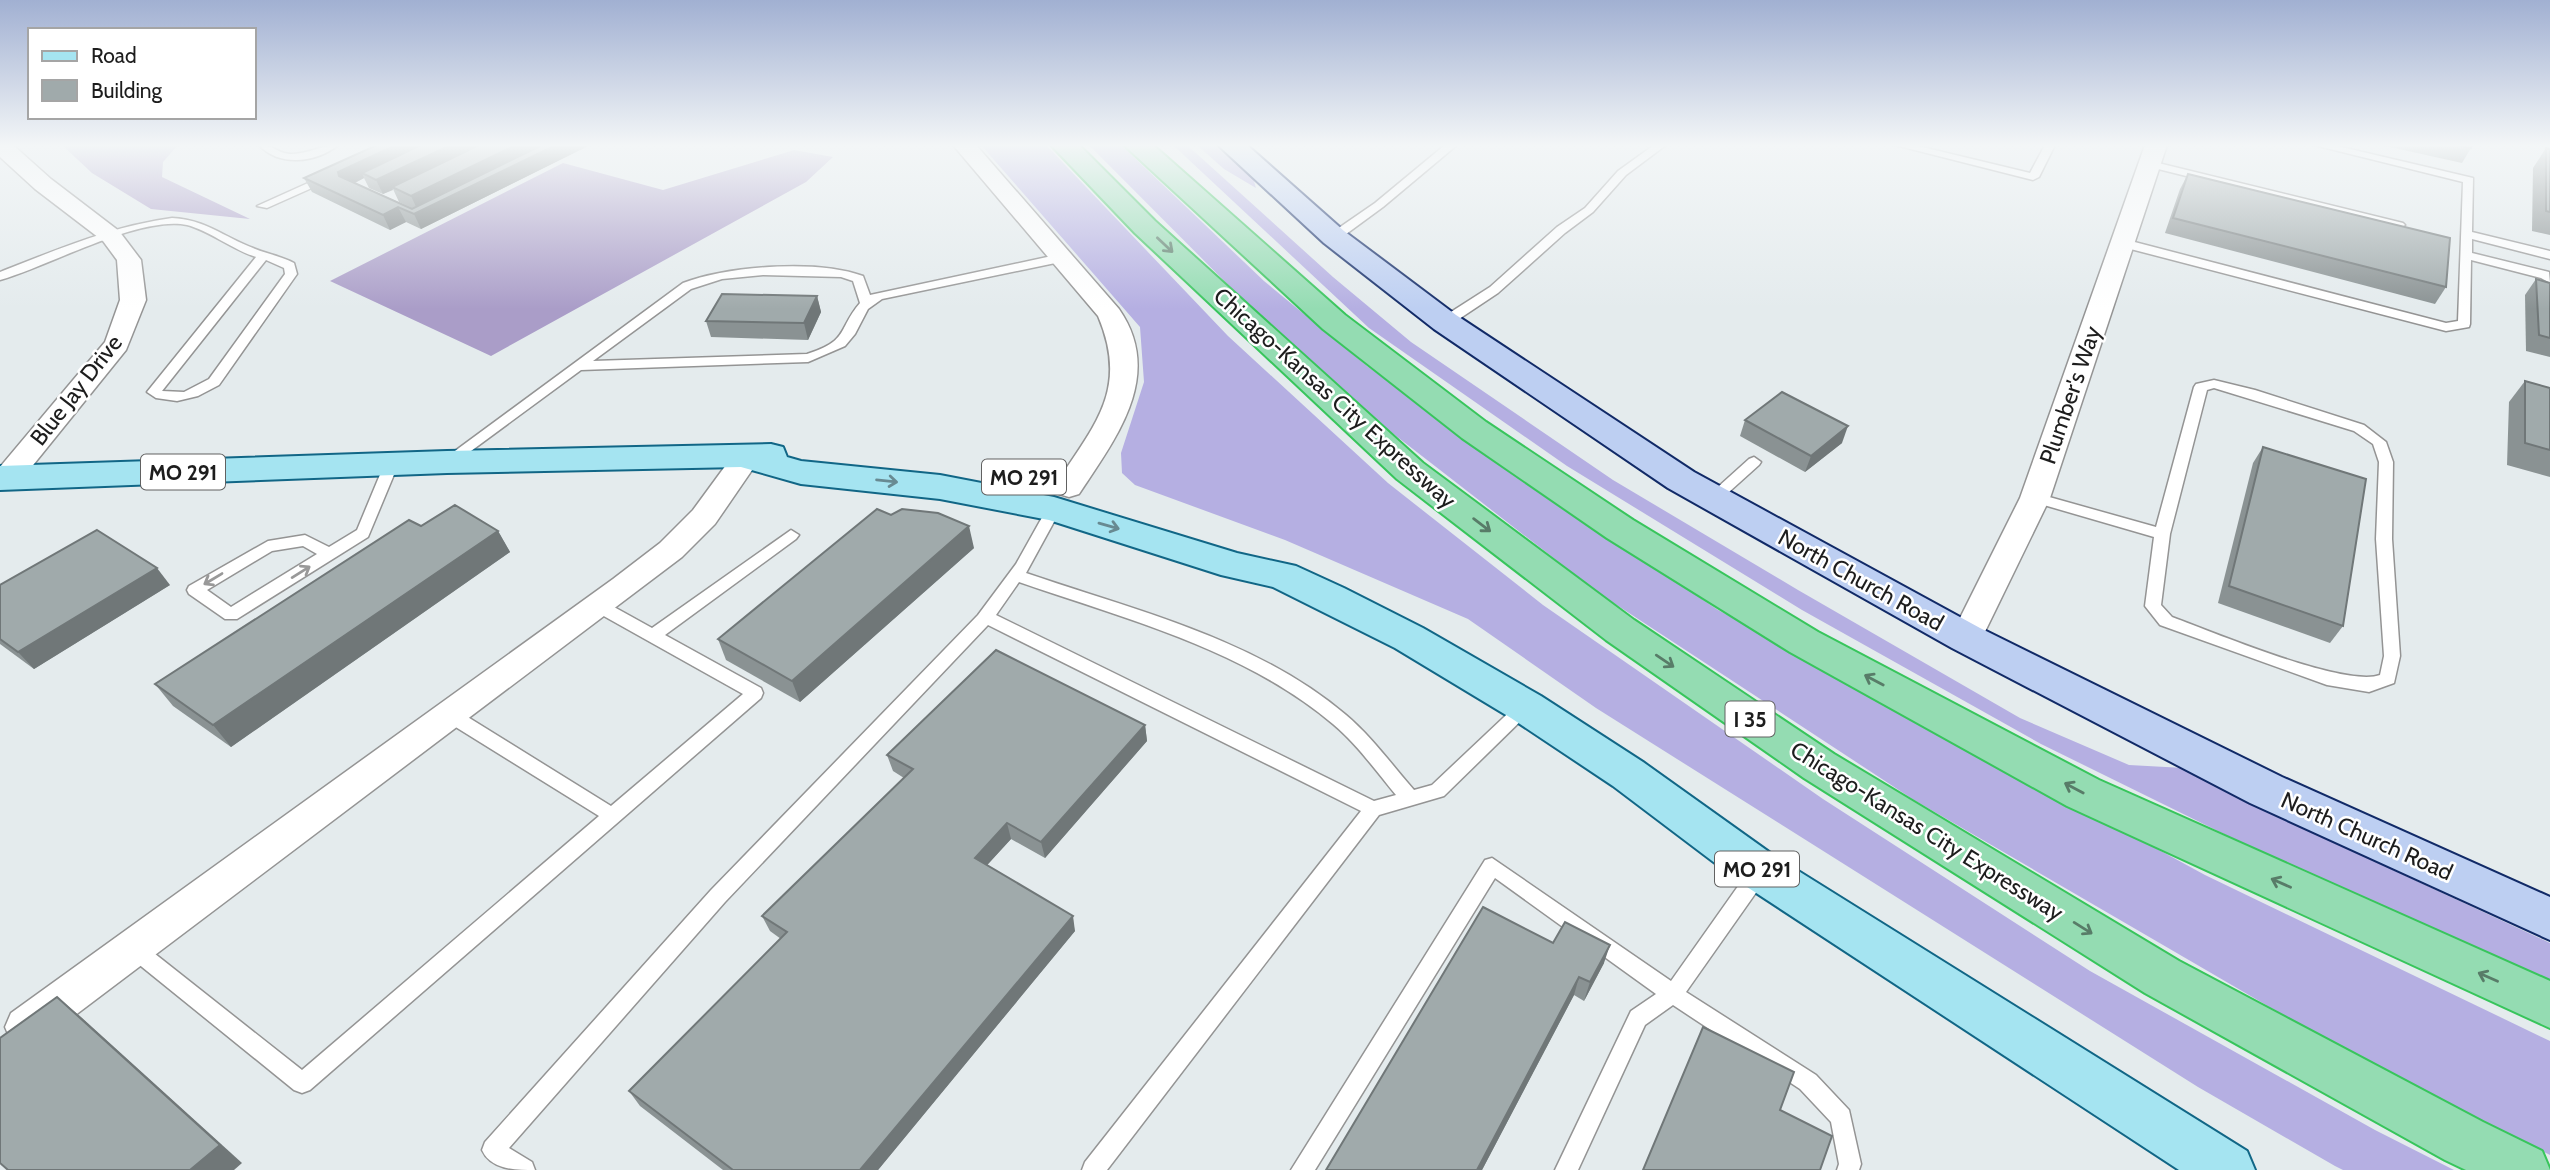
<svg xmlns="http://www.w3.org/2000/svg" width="2550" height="1170" font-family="Cabin,sans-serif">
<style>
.grass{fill:#b5afe2}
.forest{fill:#aa9dc8}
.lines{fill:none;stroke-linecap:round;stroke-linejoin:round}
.lane-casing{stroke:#949494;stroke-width:3}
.street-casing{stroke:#949494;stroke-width:3}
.secondary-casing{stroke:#112a67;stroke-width:4}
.primary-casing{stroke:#116686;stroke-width:4}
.highway-casing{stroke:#38c55c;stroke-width:4}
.lane{fill:#fff;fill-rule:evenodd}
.street{fill:#fff;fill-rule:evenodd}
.secondary{fill:#bdcff2;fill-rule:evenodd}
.primary{fill:#a5e4f1;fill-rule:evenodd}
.highway{fill:#94dcb2;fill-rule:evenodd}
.wall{fill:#8a9293;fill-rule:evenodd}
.shaded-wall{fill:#707778}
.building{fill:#a0aaab;stroke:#707778;stroke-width:2}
.oneway{stroke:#587c68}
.oneway2{stroke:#688a92}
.oneway3{stroke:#999}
.labels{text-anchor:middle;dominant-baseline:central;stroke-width:5;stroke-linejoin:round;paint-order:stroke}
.shield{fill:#fff;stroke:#616161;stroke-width:2}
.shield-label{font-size:21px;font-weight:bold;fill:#1d1d1d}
.street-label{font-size:23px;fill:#1d1d1d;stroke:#fff}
</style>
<rect width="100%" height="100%" fill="#e4ebed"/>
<g class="grass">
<path d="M 981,145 L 1046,145 L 1228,336 L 1388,483 L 1543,605 L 1823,799 L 2090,971 L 2375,1130 L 2454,1170 L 2343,1170 L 2335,1166 L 2198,1087 L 1596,708 L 1468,619 L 1285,540 L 1135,485 L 1122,473 L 1121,453 L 1144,382 L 1140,327 Z"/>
<path d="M 1089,145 L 1121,145 L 1264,281 L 1367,366 L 1509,470 L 1718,610 L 2205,875 L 2550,1041 L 2550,1155 L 2347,1052 L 1914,800 L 1600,594 L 1391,432 L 1284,341 Z"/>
<path d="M 1173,145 L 1187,145 L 1333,277 L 1411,342 L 1613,480 L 1798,590 L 2020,718 L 2129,765 L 2184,768 L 2251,804 L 2550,943 L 2550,986 L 2391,916 L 2041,744 L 1802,610 L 1567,466 L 1369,328 Z"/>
<path d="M 1197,145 L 1214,145 L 1253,178 L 1256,188 L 1224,169 Z"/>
</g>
<g class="forest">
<path d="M 62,145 L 178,145 L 163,162 L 162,177 L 250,219 L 151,209 L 92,173 Z"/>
<path d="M 794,150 L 833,157 L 806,182 L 491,356 L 330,281 L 563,163 L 663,190 Z"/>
</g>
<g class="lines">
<g class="lane-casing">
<g id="lane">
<path d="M 259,145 C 275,145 277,154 292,154 C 308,154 322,145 338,145 C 316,163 279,167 259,145 Z"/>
<path d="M 1445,145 L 1457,145 L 1383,207 L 1338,240 L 1330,240 L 1330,234 L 1375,203 Z"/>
<path d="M 1654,145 L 1666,145 L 1626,175 L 1593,212 L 1565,233 L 1498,293 L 1450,325 L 1440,325 L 1440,319 L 1490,287 L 1557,227 L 1585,208 L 1618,171 Z"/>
<path d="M 1895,145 L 1914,145 L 2030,173 L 2045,145 L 2055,145 L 2039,177 L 2033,180 Z"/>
<path d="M 2314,145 L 2333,145 L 2473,178 L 2472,232 L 2550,251 L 2550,259 L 2472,239 L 2472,253 L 2549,272 L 2550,283 L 2541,278 L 2471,260 L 2470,324 L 2469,327 L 2446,331 L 2119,246 L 2117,243 L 2123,239 L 2446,323 L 2458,321 L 2463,182 Z"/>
<path d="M 2150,161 L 2403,223 L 2405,225 L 2399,229 L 2146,166 L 2144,164 Z"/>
<path d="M 328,174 L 332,175 L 332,179 L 267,208 L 257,206 Z"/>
<path d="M 172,218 C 204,219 224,237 253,248 C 267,254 281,256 294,263 L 297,274 L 219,385 L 198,396 L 177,401 L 156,398 L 147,392 L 256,257 C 233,250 208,230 187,225 C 140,215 47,267 0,280 L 0,272 C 56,250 112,226 172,218 ZM 266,260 L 284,268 L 285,274 L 209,379 L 184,392 L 162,391 Z"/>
<path d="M 1061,254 L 1065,255 L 1065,261 L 882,299 L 868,309 L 855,334 L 845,346 L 808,362 L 581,370 L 452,465 L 447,467 L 440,462 L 683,283 C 728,266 817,259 863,276 L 870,295 ZM 763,275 L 841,277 L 853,281 L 860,303 C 837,330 850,340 807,354 L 593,361 L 691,289 L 722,279 Z"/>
<path d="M 2214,380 L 2255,390 L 2364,425 L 2386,442 L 2393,462 L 2392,539 L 2400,656 L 2394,683 L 2369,692 L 2327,685 L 2160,625 L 2145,606 L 2154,537 L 2030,501 L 2028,498 L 2035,493 L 2156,527 L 2194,387 L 2196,384 ZM 2214,388 L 2354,431 L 2373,444 L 2379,462 L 2376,539 L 2384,656 L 2380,675 C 2345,688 2213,632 2172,617 L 2161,605 L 2170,534 L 2207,390 Z"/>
<path d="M 1754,457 L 1761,462 L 1759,465 L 1719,501 L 1709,501 L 1707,498 L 1709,495 L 1749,459 Z"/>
<path d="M 391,460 L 398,465 L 368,537 L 237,619 L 225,619 L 189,594 L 187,590 L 189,586 L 268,541 L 305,535 L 329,547 L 357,530 L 384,465 ZM 303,546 L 317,554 L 231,607 L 207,590 L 272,551 Z"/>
<path d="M 1054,504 L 1061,509 L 1026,573 C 1134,610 1257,639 1346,715 C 1372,737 1392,765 1414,790 L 1432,785 L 1520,702 L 1532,702 L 1535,707 L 1444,796 L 1379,815 L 1107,1170 L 1082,1170 L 1085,1162 L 1361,811 L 988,625 L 725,902 L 509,1148 L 532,1162 L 535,1170 C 515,1170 491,1170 482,1150 L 485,1142 L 711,890 L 978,615 L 1016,564 L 1049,505 ZM 1019,582 C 1126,619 1244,649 1333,724 C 1357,744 1376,771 1396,795 L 1374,801 L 996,615 Z"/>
<path d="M 791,530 L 799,535 L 796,539 L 665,635 L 761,688 L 763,693 L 761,698 L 310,1090 L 302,1093 L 294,1090 L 126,954 L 123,948 L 126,942 L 133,939 L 140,942 L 302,1070 L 599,816 L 446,721 L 443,716 L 446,711 L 458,711 L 611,806 L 743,694 L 593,610 L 591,606 L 593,602 L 605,602 L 652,628 Z"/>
<path d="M 1492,858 L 1671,981 L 1753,865 L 1760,863 L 1767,865 L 1769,871 L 1767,877 L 1686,992 L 1816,1075 L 1849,1110 L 1861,1164 L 1859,1170 L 1837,1170 L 1839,1164 L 1831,1122 L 1800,1089 L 1673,1005 L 1645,1025 L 1578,1170 L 1555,1170 L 1631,1011 L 1656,994 L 1495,878 L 1315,1170 L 1291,1170 L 1485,860 Z"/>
</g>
</g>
<g class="street-casing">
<g id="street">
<path d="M 0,145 L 13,145 L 51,179 L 119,231 L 141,260 L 146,300 L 126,350 L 17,485 L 7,488 L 0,486 L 0,467 L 105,342 L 120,300 L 117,260 L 103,241 L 35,189 L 0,157 Z"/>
<path d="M 953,145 L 976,145 L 1119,309 C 1165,375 1116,438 1079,494 L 1069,497 L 1059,494 L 1054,487 C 1093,426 1130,391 1098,316 Z"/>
<path d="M 2145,145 L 2167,145 L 2050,498 L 1978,646 L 1966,650 L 1954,646 L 1950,638 L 2020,498 Z"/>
<path d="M 747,448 L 757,450 L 761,457 L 715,524 L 682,557 L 41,1041 L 26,1046 L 11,1041 L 5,1027 L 11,1013 L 613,579 L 660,543 L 693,510 L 737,450 Z"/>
</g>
</g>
<g class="secondary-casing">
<path id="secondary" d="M 1218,145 L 1247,145 L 1344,231 L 1456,315 L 1694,472 L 1980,628 L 2282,777 L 2550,897 L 2550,940 L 2250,803 L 1952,648 L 1668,488 L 1434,329 L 1324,243 Z"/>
</g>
<g class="primary-casing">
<path id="primary" d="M 771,444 L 783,447 L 787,457 L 801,461 L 940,475 L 1054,497 L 1237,553 L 1296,566 L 1344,588 L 1423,628 L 1541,696 L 1643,762 L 1776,857 L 2247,1151 L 2255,1170 L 2179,1170 L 1744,885 L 1613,786 L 1511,718 L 1395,648 L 1273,587 L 1221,575 L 1049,520 L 940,499 L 801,484 L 741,467 L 447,473 L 0,490 L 0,466 L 447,451 Z"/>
</g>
<g class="highway-casing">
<g id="highway">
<path d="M 1051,145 L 1079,145 L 1155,221 L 1423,463 L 1634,620 L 1834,754 L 2179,961 L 2483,1122 L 2542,1151 L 2550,1170 L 2466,1170 L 2445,1160 L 2145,993 L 1804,778 L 1606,640 L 1397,479 L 1135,233 Z"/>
<path d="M 1124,145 L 1153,145 L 1345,315 L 1486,422 L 1633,520 L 1818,632 L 2099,780 L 2550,981 L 2550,1028 L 2067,806 L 1790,652 L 1607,538 L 1462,438 L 1323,329 Z"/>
</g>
</g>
<use href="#lane" class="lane"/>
<use href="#street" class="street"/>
<use href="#secondary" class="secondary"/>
<use href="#primary" class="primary"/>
<use href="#highway" class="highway"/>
</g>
<g class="wall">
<path d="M 590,145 L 421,229 L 406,222 L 390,230 L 312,192 L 304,178 ZM 364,178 L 369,188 L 383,194 L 393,189 L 399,202 L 412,208 L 355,183 Z"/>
<path d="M 2381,145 L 2472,145 L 2471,148 L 2462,163 Z"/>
<path d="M 2546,148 L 2550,149 L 2550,235 L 2532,231 L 2533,168 Z"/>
<path d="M 2188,174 L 2446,287 L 2435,304 L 2165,233 L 2180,189 Z"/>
<path d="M 2536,279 L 2550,283 L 2550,357 L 2526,351 L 2525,295 Z"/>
<path d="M 817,296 L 821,312 L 808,340 L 711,337 L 706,321 Z"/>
<path d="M 2525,381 L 2550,388 L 2550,477 L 2507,465 L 2509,402 Z"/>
<path d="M 1745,420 L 1842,443 L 1805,472 L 1740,436 Z"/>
<path d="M 2263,447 L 2343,626 L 2330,643 L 2218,603 L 2253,463 Z"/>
<path d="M 891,515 L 974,548 L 800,702 L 726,660 L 718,639 Z"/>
<path d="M 421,526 L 498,531 L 510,552 L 231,747 L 173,706 L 155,684 Z"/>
<path d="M 0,585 L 170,585 L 34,669 L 0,644 Z"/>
<path d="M 1145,725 L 1147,741 L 1045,858 L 1011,839 L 987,865 L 1075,931 L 878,1170 L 723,1170 L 640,1106 L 629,1091 L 781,939 L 770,931 L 762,916 L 904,778 L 893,771 L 887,755 Z"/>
<path d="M 1553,943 L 1604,963 L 1584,1001 L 1574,995 L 1482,1170 L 1326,1170 Z"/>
</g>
<g class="shaded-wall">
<path d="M 396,145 L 433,145 L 362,173 L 364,178 L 346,187 L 338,172 Z"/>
<path d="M 451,145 L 489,145 L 392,187 L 393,190 L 383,194 L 376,180 Z"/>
<path d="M 516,145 L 551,145 L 418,211 L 411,196 Z"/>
<path d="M 556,145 L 590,145 L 421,229 L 414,214 Z"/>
<path d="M 398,207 L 406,222 L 390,230 L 383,215 Z"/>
<path d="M 817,296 L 821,312 L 808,340 L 804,323 Z"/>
<path d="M 1848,426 L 1842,443 L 1805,472 L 1811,456 Z"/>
<path d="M 969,526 L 974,548 L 800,702 L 792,681 Z"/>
<path d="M 498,531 L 510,552 L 231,747 L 213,725 Z"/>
<path d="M 157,568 L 170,585 L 34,669 L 18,652 Z"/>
<path d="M 1145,725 L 1147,741 L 1045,858 L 1041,842 Z"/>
<path d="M 1007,823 L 1011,839 L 979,874 L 975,858 Z"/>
<path d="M 1073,916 L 1075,931 L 878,1170 L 860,1170 Z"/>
<path d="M 1610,945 L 1604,963 L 1584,1001 L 1590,982 Z"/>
<path d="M 1579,977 L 1574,995 L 1482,1170 L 1477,1170 Z"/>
<path d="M 57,997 L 81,1017 L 242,1163 L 234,1170 L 190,1170 Z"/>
</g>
<g class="building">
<path d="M 377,145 L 396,145 L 338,172 L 339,176 L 412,209 L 542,145 L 556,145 L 414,214 L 398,207 L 383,215 L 304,178 Z"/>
<path d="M 421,145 L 451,145 L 376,180 L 362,173 Z"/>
<path d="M 479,145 L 516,145 L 411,196 L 392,187 Z"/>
<path d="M 2457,145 L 2472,145 L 2471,148 Z"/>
<path d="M 2546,148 L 2550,149 L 2550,212 L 2546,211 Z"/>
<path d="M 2188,174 L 2450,238 L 2446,287 L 2173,218 Z"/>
<path d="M 2536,279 L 2550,283 L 2550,338 L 2539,335 Z"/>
<path d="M 722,294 L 817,296 L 804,323 L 706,321 Z"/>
<path d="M 2525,381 L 2550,388 L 2550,450 L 2525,443 Z"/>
<path d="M 1782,392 L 1848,426 L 1811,456 L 1745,420 Z"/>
<path d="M 2263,447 L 2366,479 L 2343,626 L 2229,586 Z"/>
<path d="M 455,505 L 498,531 L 213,725 L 155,684 L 409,520 L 421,526 Z"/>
<path d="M 877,509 L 891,515 L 902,509 L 938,513 L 969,526 L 792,681 L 718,639 Z"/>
<path d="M 97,530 L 157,568 L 18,652 L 0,639 L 0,585 Z"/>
<path d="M 996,650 L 1145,725 L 1041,842 L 1007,823 L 975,858 L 1073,916 L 860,1170 L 733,1170 L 629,1091 L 787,932 L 762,916 L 913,769 L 887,755 Z"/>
<path d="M 1483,907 L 1553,943 L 1565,922 L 1610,945 L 1590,982 L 1579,977 L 1477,1170 L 1326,1170 Z"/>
<path d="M 57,997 L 220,1145 L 190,1170 L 8,1170 L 0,1163 L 0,1038 Z"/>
<path d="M 1703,1027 L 1794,1072 L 1780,1110 L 1832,1136 L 1820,1170 L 1643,1170 Z"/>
</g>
<defs><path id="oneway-shaft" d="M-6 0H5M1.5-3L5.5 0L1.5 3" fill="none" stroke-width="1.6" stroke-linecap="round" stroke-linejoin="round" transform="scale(1.75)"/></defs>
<g class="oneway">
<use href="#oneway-shaft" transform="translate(1165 245) rotate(43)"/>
<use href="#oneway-shaft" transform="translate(1482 525) rotate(37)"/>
<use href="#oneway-shaft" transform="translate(1665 661) rotate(34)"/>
<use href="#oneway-shaft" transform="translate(1874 680) rotate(-152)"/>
<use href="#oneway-shaft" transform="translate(2074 788) rotate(-152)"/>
<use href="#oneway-shaft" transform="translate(2281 883) rotate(-156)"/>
<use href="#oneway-shaft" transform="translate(2083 928) rotate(32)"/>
<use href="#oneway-shaft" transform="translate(2488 977) rotate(-156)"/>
</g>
<g class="oneway2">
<use href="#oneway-shaft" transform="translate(887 481) rotate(6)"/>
<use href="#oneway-shaft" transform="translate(1109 526) rotate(16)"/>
</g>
<g class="oneway3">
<use href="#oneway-shaft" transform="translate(301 572) rotate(-32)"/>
<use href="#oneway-shaft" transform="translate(213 579) rotate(149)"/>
</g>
<linearGradient id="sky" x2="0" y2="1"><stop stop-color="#a1b0d2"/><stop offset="0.47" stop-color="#f3f6f7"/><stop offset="1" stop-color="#f3f6f7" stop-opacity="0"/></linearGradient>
<rect width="2550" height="309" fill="url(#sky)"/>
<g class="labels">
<g class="shield">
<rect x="141" y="454.5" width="84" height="35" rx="5"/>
<rect x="982" y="459.5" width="84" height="35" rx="5"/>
<rect x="1725.5" y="701.5" width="49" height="35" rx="5"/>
<rect x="1715" y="851.5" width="84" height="35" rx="5"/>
</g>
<g class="shield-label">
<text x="183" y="472">MO 291</text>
<text x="1024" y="477">MO 291</text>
<text x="1750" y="719">I 35</text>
<text x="1757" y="869">MO 291</text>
</g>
<g class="street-label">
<text transform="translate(76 390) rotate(-52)">Blue Jay Drive</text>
<text transform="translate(2070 395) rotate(-71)">Plumber's Way</text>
<text transform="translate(1335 398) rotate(42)">Chicago-Kansas City Expressway</text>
<text transform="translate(1861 580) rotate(29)">North Church Road</text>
<text transform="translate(1927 831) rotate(32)">Chicago-Kansas City Expressway</text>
<text transform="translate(2367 836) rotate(24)">North Church Road</text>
</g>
</g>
<rect x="28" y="28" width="228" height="91" fill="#ffffff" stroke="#a5a5a5" stroke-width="2"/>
<rect x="42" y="51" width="35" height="10" fill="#a5e4f1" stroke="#a5a5a5" stroke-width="2"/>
<text x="91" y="63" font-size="21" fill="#1d1d1d">Road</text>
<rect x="42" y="80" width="35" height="21" fill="#a0aaab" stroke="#a5a5a5" stroke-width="2"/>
<text x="91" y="98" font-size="21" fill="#1d1d1d">Building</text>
</svg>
